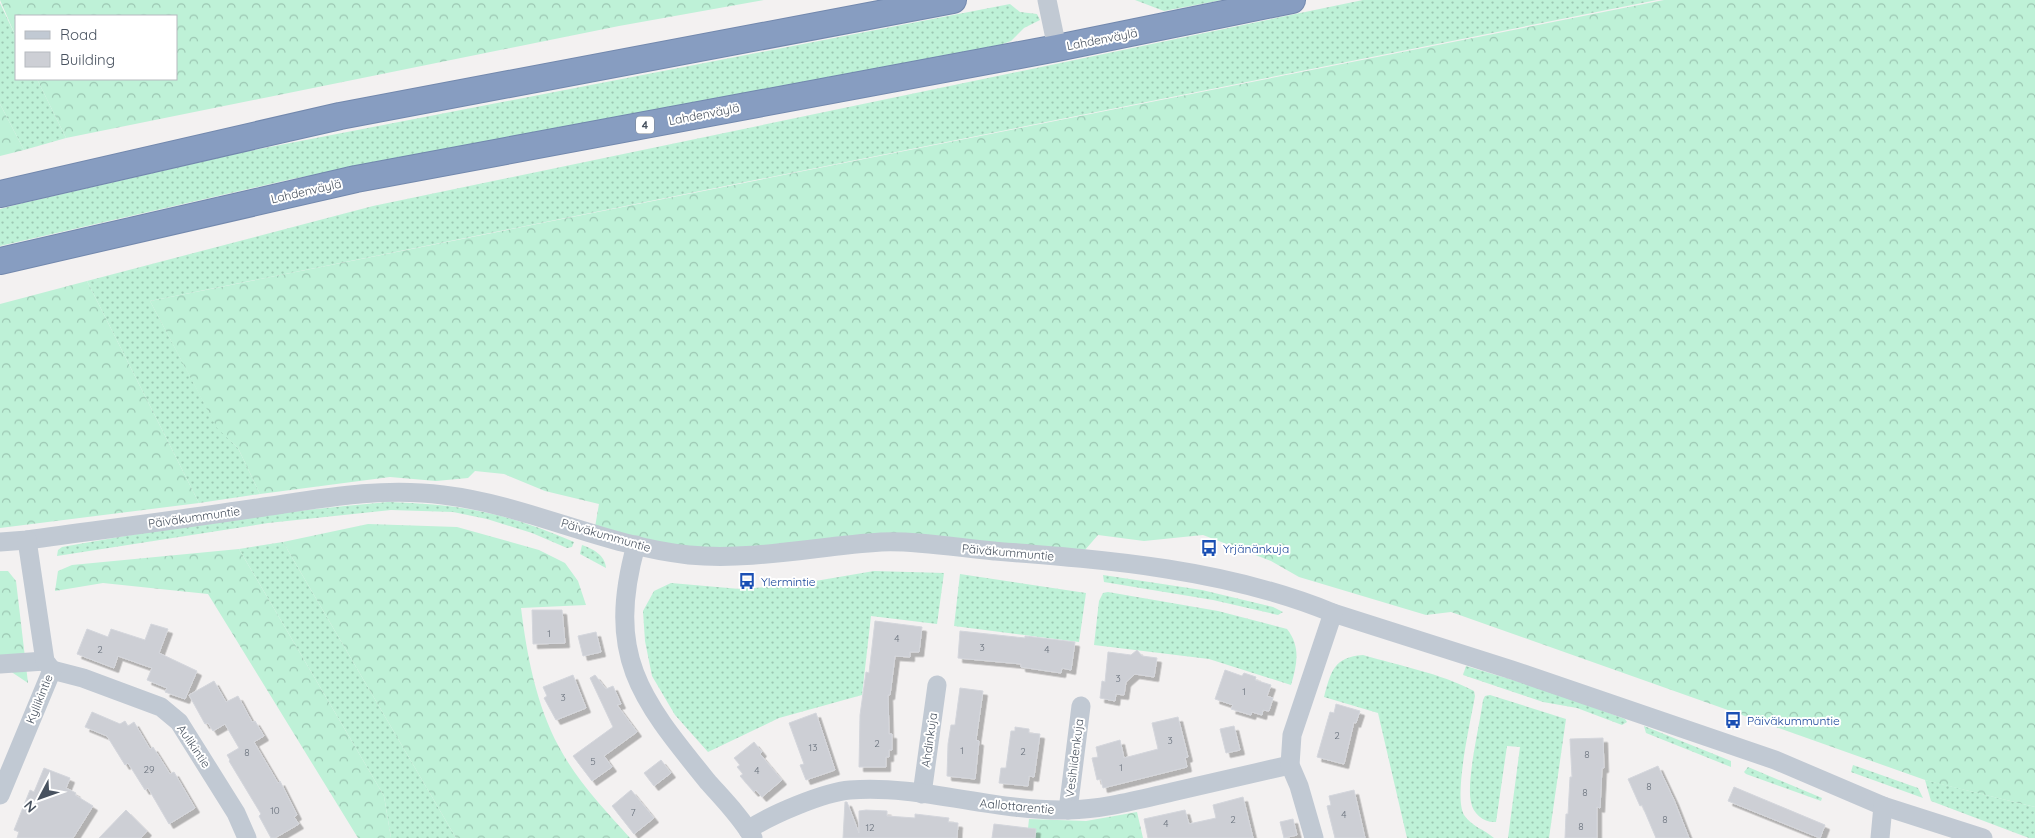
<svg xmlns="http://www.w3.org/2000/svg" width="2035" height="838" font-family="Quicksand,sans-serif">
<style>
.grass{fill:url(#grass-dots)}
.forest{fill:url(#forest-crowns)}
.building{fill:#cdcfd5;stroke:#d4d6dc;filter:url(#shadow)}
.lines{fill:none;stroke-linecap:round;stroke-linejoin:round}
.highway-casing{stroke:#7288ad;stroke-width:28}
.minor{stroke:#c1c9d3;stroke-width:19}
.highway{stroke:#879dc1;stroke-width:26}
.labels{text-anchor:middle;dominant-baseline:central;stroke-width:4;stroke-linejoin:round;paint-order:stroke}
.number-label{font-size:10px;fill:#69717c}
.shield{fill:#fff;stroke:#7f868f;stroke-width:1}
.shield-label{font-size:11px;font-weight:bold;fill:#48525f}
.street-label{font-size:12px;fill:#48525f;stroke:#fff}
.transit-label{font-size:12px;fill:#164399;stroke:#fff;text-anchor:start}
</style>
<defs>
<pattern id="grass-dots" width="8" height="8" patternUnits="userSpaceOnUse" patternTransform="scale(1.25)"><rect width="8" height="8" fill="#bef1d7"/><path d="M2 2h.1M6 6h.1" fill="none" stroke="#9cc6b2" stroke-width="1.8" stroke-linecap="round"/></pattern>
<pattern id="forest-crowns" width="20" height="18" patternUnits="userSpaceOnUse" patternTransform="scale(1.25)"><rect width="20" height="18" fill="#bef1d7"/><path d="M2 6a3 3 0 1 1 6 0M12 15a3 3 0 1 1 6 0" fill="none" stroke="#9cc6b2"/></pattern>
<filter id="shadow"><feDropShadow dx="4.5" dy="4.5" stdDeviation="0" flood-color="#0004"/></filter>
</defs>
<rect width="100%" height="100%" fill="#f3f1f1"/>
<g class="grass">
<path d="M 1135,0 L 1222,0 L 1164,11 Z"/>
<path d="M 1363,0 L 1657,0 L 150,301 L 217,427 L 238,448 L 260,494 L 199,503 L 87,281 L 373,206 Z"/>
<path d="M 0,3 L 16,37 L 16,79 L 37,79 L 66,138 L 24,150 L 0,104 Z"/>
<path d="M 1010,4 L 1020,12 L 1037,14 L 1040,20 L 1024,28 L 1011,41 L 1000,45 L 292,179 L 0,246 L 0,209 L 19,204 L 244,152 Z"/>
<path d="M 388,502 C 460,504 507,513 574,542 L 572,547 L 567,548 L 532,533 L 487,519 L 453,512 L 391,510 L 268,523 L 57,556 L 58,550 L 62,547 C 170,527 280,511 388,502 Z"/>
<path d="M 283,542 L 456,838 L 391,838 L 384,796 L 239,549 Z"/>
<path d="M 582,545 C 593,549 605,555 606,568 L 580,554 Z"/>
<path d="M 874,571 L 944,573 L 937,624 L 871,616 L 862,695 L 779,718 L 708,752 L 675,715 L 652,676 L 645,641 L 643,611 L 654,591 L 671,583 L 740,589 L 792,585 Z"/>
<path d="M 960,574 L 1086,593 L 1079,642 L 954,626 Z"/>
<path d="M 1103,575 L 1202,590 L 1273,607 L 1283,612 L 1278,615 L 1213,600 L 1104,582 Z"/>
<path d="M 1108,592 L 1218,611 L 1287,629 C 1301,647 1297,664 1291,685 L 1209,659 L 1094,645 L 1099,601 L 1103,593 Z"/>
<path d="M 1363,655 C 1400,666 1440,673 1474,691 L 1475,696 C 1471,720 1453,796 1464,815 C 1471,826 1485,830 1494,838 L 1407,838 L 1378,713 L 1324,697 C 1331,671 1334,657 1363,655 Z"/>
<path d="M 1466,666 L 1553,692 L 1625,719 L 1627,722 L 1622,725 L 1577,708 L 1543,702 L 1463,675 Z"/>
<path d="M 1490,695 L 1566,719 L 1549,838 L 1508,838 L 1520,747 L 1507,746 L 1496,822 C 1484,823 1473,814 1471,802 C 1466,781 1480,724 1483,700 L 1485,696 Z"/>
<path d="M 1644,726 L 1731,761 L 1731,767 L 1646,733 Z"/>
<path d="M 1853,765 L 1918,788 L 1923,798 L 1851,772 Z"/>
<path d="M 1748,767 L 1822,798 L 1821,801 L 1746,774 L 1744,772 Z"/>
<path d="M 1925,780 L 2035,807 L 2035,838 L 2029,838 L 1931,801 Z"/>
</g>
<g class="forest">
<path d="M 0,0 L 764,0 L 619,26 L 66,138 L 37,79 L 176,79 L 176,16 L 16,16 L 16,37 Z"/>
<path d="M 1664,0 L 2035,0 L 2035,807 L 1928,781 L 1451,612 L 1426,615 L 1299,577 L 1271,561 L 1203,535 L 1144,541 L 1098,535 L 1078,558 L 884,542 L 746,556 L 594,533 L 599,504 L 545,491 L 504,474 L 475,471 L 468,478 L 436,481 L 390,477 L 260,494 L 238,448 L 217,428 L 150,301 Z"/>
<path d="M 0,104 L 24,150 L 0,156 Z"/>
<path d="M 87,281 L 199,503 L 0,528 L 0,304 Z"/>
<path d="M 368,524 L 457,527 L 539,550 L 565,563 L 578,581 L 586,605 L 521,608 C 527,656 536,704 559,747 C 577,781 605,810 630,838 L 456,838 L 283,542 Z"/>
<path d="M 239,549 L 384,796 L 391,838 L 358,838 L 208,594 L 103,583 L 55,591 L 58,571 L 72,565 Z"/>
<path d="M 0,571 L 8,571 L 16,581 L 28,683 L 10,671 L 0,671 Z"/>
<path d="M 1137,812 L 1143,838 L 1027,838 L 1029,819 L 1086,821 Z"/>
</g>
<g class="building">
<path d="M 532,610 L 562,610 L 565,643 L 533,644 Z"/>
<path d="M 875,621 L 922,627 L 919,652 L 910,652 L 910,657 L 895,656 L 890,695 L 888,695 L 889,734 L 892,734 L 892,750 L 889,750 L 889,757 L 886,757 L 886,767 L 859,767 L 860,715 L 866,672 L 869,673 Z"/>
<path d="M 151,624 L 168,629 L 159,653 L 197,671 L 185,699 L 165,692 L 167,688 L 147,680 L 152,668 L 118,656 L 114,668 L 77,654 L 87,629 L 108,637 L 111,629 L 145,640 Z"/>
<path d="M 960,631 L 1025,638 L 1025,636 L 1075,642 L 1071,670 L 1062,668 L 1061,673 L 1021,667 L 1021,664 L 958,658 Z"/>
<path d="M 596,632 L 601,652 L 583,656 L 578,636 Z"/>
<path d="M 1137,650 L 1142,656 L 1157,658 L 1154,677 L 1135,674 L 1126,682 L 1124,695 L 1116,694 L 1115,701 L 1100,698 L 1102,681 L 1105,682 L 1108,652 L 1131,655 Z"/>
<path d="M 1225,670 L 1242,676 L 1244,673 L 1256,677 L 1255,680 L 1271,685 L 1267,696 L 1273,698 L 1269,711 L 1263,710 L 1262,715 L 1252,712 L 1251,715 L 1231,709 L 1233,705 L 1215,699 Z"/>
<path d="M 573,675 L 586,708 L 556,720 L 544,698 L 547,696 L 543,687 Z"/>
<path d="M 595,675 L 606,689 L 613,686 L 621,704 L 617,705 L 637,732 L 604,756 L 612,767 L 592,781 L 573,756 L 613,727 L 590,678 Z"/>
<path d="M 214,681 L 226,702 L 238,696 L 252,722 L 255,721 L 264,736 L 254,742 L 278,783 L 280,781 L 297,815 L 294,817 L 299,824 L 275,838 L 271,838 L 259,816 L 261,814 L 229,761 L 230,760 L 227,755 L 239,748 L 225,724 L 213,731 L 208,723 L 205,724 L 189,695 Z"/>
<path d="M 960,688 L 983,691 L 976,740 L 979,741 L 975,779 L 947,776 L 948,744 L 951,725 L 955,725 Z"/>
<path d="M 1336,704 L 1360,711 L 1356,723 L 1354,722 L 1344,764 L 1317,757 L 1330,712 L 1334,713 Z"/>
<path d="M 92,712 L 120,724 L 125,721 L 128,726 L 134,722 L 150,749 L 153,747 L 170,774 L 174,772 L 195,808 L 169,824 L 148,788 L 145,790 L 128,763 L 125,765 L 107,736 L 85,727 Z"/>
<path d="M 816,713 L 835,770 L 806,780 L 800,765 L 804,764 L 789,723 Z"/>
<path d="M 1178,717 L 1188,757 L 1185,758 L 1187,767 L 1103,788 L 1101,779 L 1097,780 L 1092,758 L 1098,757 L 1096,747 L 1120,740 L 1124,758 L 1158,749 L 1152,723 Z"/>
<path d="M 1234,726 L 1240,750 L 1226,753 L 1220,729 Z"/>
<path d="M 1015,727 L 1029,729 L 1029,733 L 1040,734 L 1034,777 L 1029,776 L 1028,786 L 999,783 L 1001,768 L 1006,768 L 1011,731 L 1015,731 Z"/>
<path d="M 1603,738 L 1604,768 L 1602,768 L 1600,808 L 1597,807 L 1597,838 L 1565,838 L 1566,814 L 1568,814 L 1570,777 L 1572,777 L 1570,739 Z"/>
<path d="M 754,742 L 762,752 L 760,754 L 782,780 L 762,797 L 756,790 L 754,792 L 740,776 L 743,774 L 737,767 L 740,765 L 734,758 Z"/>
<path d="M 661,760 L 671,773 L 654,786 L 644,773 Z"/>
<path d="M 1658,766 L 1674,800 L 1689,838 L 1656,838 L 1642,805 L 1640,806 L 1628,779 Z"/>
<path d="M 44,768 L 70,778 L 66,788 L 76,793 L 75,795 L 93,806 L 73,838 L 17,838 L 19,832 L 14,830 L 30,790 L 34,792 Z"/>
<path d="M 1734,787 L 1825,825 L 1820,838 L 1728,801 Z"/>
<path d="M 631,790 L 654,818 L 634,834 L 612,806 Z"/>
<path d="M 1354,790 L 1365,838 L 1335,838 L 1327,806 L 1331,805 L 1329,796 Z"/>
<path d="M 1243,797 L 1253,838 L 1148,838 L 1144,819 L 1185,810 L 1189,824 L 1216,818 L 1213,805 Z"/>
<path d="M 845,802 L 847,802 L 859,833 L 859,811 L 866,810 L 887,811 L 887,816 L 915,818 L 915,814 L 949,818 L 948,822 L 958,823 L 957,838 L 843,838 Z"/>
<path d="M 126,810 L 147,831 L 141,838 L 99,838 Z"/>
<path d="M 1293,819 L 1297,835 L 1284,838 L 1280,822 Z"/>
<path d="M 994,824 L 1036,829 L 1035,838 L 992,838 Z"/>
</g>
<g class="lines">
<g class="highway-casing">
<g id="highway">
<path d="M 0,194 L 340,116 L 953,0"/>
<path d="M 0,261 L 356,179 L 1057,48 L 1292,0"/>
</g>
</g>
<g class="minor">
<path d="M 1047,0 L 1057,48"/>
<path d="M 0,542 L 27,540 C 106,529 185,519 264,507 C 324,498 382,487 443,495 C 527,505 604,546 689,555 C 753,561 817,546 881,542 C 914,540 960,548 994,551 C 1109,560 1226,569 1333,613 L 1512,670 L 1775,760 L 1883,806 L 1983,838"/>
<path d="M 636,545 C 605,657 641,699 708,782 C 724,800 741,817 753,838"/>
<path d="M 0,664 L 45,661"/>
<path d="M 52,670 L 83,678 L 161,707 L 179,722 L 236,813 L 247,838"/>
<path d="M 922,794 L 937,685"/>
<path d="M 0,795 L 52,670 L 45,661 L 27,540"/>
<path d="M 1068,810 L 1081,706"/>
<path d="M 748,830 C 770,815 824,792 850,790 C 919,784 996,812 1068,810 C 1104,809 1137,800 1172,792 C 1211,783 1250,774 1290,765"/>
<path d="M 1314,838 L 1299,786 L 1290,765 L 1292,735 L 1333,613"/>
<path d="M 1880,838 L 1883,806"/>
</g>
<use href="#highway" class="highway"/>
</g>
<defs>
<g id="bus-bare" transform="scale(1.35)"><path d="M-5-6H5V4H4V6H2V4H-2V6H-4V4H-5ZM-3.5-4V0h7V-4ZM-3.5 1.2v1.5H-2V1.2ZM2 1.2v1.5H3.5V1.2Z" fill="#1a4fb4" stroke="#fff" stroke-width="2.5" paint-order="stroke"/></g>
</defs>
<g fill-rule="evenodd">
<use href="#bus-bare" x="1209" y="548"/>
<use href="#bus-bare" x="747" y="581"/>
<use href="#bus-bare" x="1733" y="720"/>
</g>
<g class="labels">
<g class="number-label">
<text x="549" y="633">1</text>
<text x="897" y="638">4</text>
<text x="982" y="647">3</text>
<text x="100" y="649">2</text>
<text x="1047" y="649">4</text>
<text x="1118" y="678">3</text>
<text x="1244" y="691">1</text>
<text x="563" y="697">3</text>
<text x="1337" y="735">2</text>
<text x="1170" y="740">3</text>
<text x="877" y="743">2</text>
<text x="813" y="747">13</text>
<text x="962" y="750">1</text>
<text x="1023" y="751">2</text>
<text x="247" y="752">8</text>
<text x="1587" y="754">8</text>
<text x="593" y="761">5</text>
<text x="1121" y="767">1</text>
<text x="149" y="769">29</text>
<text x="757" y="770">4</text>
<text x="1649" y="786">8</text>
<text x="1585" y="792">8</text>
<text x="275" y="810">10</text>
<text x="633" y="812">7</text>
<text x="1344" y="814">4</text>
<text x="1233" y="819">2</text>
<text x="1665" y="819">8</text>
<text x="1166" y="823">4</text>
<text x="1581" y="826">8</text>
<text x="870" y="827">12</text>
</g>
<rect class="shield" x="636" y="116.5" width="18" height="17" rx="4"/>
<g class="shield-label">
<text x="645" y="125">4</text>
</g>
<g class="street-label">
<text transform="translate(1102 39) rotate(-11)">Lahdenväylä</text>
<text transform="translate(704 114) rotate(-11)">Lahdenväylä</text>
<text transform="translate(306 191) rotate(-13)">Lahdenväylä</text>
<text transform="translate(194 517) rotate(-8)">Päiväkummuntie</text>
<text transform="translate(606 535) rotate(16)">Päiväkummuntie</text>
<text transform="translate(1008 552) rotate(5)">Päiväkummuntie</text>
<text transform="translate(39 699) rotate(-68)">Kyllikintie</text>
<text transform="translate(929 740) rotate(-82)">Ahdinkuja</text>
<text transform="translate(194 746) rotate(56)">Aulikintie</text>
<text transform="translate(1074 758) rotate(-83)">Vesihiidenkuja</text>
<text transform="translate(1017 806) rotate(5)">Aallottarentie</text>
</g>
<g class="transit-label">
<text x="1223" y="548">Yrjänänkuja</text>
<text x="761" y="581">Ylermintie</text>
<text x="1747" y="720">Päiväkummuntie</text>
</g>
</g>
<rect x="15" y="15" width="162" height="65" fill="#ffffff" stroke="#b6babf"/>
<rect x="25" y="31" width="25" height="8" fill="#c1c9d3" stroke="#b6babf"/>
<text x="60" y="40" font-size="15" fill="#48525f">Road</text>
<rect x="25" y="52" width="25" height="15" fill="#cdcfd5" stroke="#b6babf"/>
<text x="60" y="65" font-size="15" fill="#48525f">Building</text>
<g transform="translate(40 798) rotate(229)" stroke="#ffffff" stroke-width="4" paint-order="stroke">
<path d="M0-4L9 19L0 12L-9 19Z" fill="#48525f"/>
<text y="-8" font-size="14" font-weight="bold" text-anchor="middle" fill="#48525f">N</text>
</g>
</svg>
